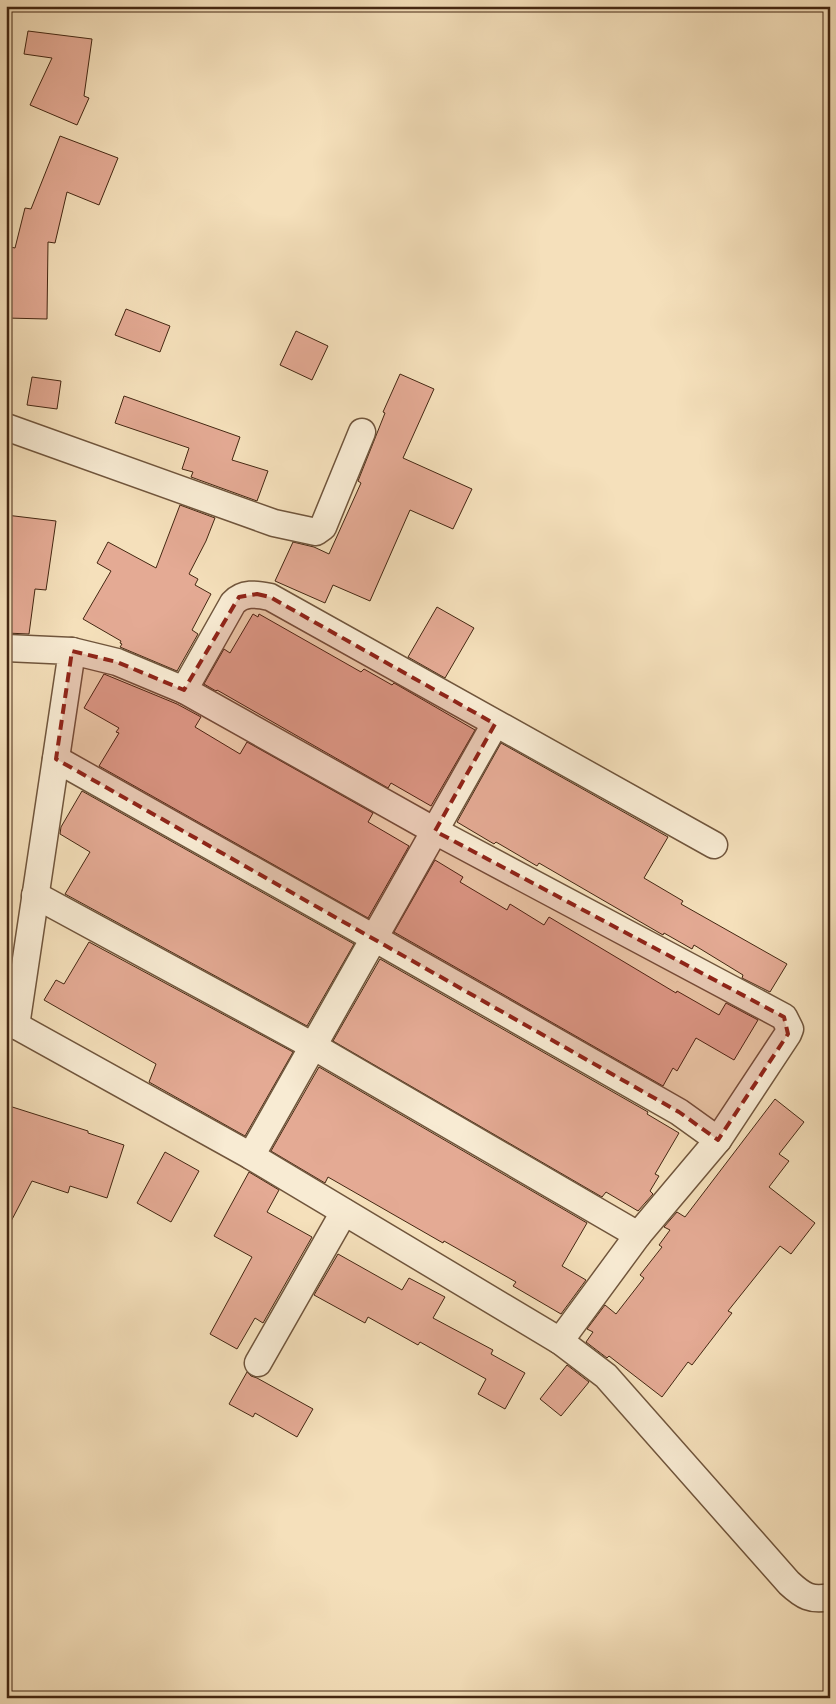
<svg xmlns="http://www.w3.org/2000/svg" width="836" height="1704" font-family="'Libre Caslon Text',serif">
<style>
.building{fill:#e4aa94;stroke:#442712}
.lines{fill:none;stroke-linecap:round;stroke-linejoin:round}
.street-casing{stroke:#70553c;stroke-width:29}
.street{stroke:#f8ebd3;stroke-width:26}
.marked{fill:#8f2418;fill-opacity:0.2;stroke:#8f2418;stroke-width:4;stroke-dasharray:10 6;stroke-linejoin:round}
</style>
<rect width="100%" height="100%" fill="#f5e0bb"/>
<filter id="stains"><feTurbulence type="fractalNoise" baseFrequency=".004" numOctaves="4"/><feColorMatrix values="0 0 0 0 .2 0 0 0 0 .09 0 0 0 0 .02 0 0 0 .5 -.17"/></filter>
<radialGradient id="worn" r=".72"><stop offset=".6" stop-color="#630" stop-opacity="0"/><stop offset="1" stop-color="#630" stop-opacity=".3"/></radialGradient>
<g class="building">
<path d="M 28,31 L 92,39 L 84,96 L 89,98 L 77,125 L 30,105 L 52,58 L 24,54 Z"/>
<path d="M 60,136 L 118,158 L 99,205 L 67,192 L 55,243 L 48,242 L 47,319 L 6,318 L 6,246 L 15,248 L 25,208 L 31,209 Z"/>
<path d="M 126,309 L 170,326 L 160,352 L 115,335 Z"/>
<path d="M 296,331 L 328,346 L 312,380 L 280,365 Z"/>
<path d="M 400,374 L 434,389 L 403,458 L 472,489 L 453,529 L 410,510 L 370,601 L 333,585 L 325,603 L 275,581 L 293,542 L 314,547 L 329,554 L 361,483 L 358,481 L 385,413 L 383,412 Z"/>
<path d="M 32,377 L 61,381 L 57,409 L 27,405 Z"/>
<path d="M 124,396 L 240,437 L 232,460 L 268,471 L 257,501 L 191,477 L 193,472 L 182,469 L 189,448 L 115,423 Z"/>
<path d="M 180,505 L 215,518 L 206,541 L 189,574 L 198,579 L 195,585 L 211,594 L 192,630 L 198,634 L 177,671 L 120,647 L 122,644 L 120,643 L 121,641 L 83,619 L 111,571 L 97,563 L 108,542 L 156,568 Z"/>
<path d="M 6,515 L 56,521 L 46,590 L 35,589 L 29,634 L 6,633 Z"/>
<path d="M 437,607 L 474,628 L 445,678 L 408,657 Z"/>
<path d="M 253,614 L 258,617 L 259,614 L 361,672 L 364,669 L 392,685 L 394,683 L 475,730 L 431,806 L 391,783 L 388,788 L 217,690 L 216,691 L 204,684 L 224,649 L 230,653 Z"/>
<path d="M 104,674 L 177,704 L 201,717 L 195,727 L 240,754 L 247,742 L 373,813 L 368,822 L 409,846 L 368,918 L 99,766 L 119,733 L 116,732 L 119,728 L 84,708 Z"/>
<path d="M 501,743 L 668,837 L 644,878 L 683,901 L 681,904 L 787,964 L 770,992 L 742,978 L 743,975 L 694,945 L 692,949 L 664,933 L 663,935 L 539,863 L 537,866 L 496,842 L 494,844 L 457,822 Z"/>
<path d="M 82,791 L 354,944 L 307,1026 L 65,894 L 90,852 L 60,834 L 61,827 Z"/>
<path d="M 435,860 L 463,877 L 460,882 L 507,910 L 510,904 L 544,925 L 549,917 L 676,993 L 677,991 L 719,1015 L 726,1003 L 758,1020 L 734,1060 L 696,1038 L 677,1071 L 673,1068 L 663,1086 L 394,932 Z"/>
<path d="M 89,942 L 293,1052 L 245,1136 L 149,1082 L 156,1064 L 44,1000 L 56,980 L 64,984 Z"/>
<path d="M 380,959 L 648,1112 L 647,1114 L 679,1133 L 655,1174 L 659,1176 L 650,1191 L 653,1194 L 638,1211 L 606,1192 L 602,1197 L 333,1041 Z"/>
<path d="M 319,1067 L 587,1223 L 562,1266 L 586,1280 L 561,1314 L 513,1286 L 516,1282 L 444,1241 L 443,1243 L 328,1177 L 325,1183 L 271,1151 Z"/>
<path d="M 775,1099 L 804,1122 L 779,1154 L 789,1161 L 769,1187 L 815,1223 L 791,1254 L 780,1246 L 728,1311 L 732,1313 L 692,1365 L 688,1362 L 662,1397 L 609,1356 L 607,1358 L 586,1342 L 593,1332 L 587,1329 L 605,1305 L 616,1314 L 644,1278 L 640,1275 L 662,1247 L 659,1245 L 670,1230 L 664,1227 L 677,1212 L 685,1217 Z"/>
<path d="M 6,1105 L 88,1131 L 88,1133 L 124,1145 L 107,1198 L 70,1186 L 68,1193 L 32,1181 L 6,1231 Z"/>
<path d="M 165,1152 L 199,1171 L 171,1222 L 137,1203 Z"/>
<path d="M 249,1172 L 279,1190 L 267,1212 L 312,1237 L 263,1323 L 255,1318 L 237,1349 L 210,1334 L 252,1257 L 214,1236 Z"/>
<path d="M 338,1254 L 402,1290 L 409,1278 L 445,1297 L 433,1318 L 493,1350 L 491,1354 L 525,1373 L 505,1409 L 478,1394 L 486,1379 L 420,1342 L 418,1345 L 368,1317 L 365,1323 L 314,1295 Z"/>
<path d="M 567,1365 L 589,1382 L 561,1416 L 540,1399 Z"/>
<path d="M 247,1372 L 251,1376 L 257,1378 L 313,1409 L 297,1437 L 255,1413 L 253,1417 L 229,1404 Z"/>
</g>
<g class="lines">
<g class="street-casing">
<g id="street">
<path d="M 6,427 L 274,523 L 316,532 L 323,527 L 362,432"/>
<path d="M 6,648 L 72,651 L 16,1026"/>
<path d="M 72,651 L 117,662 L 184,690"/>
<path d="M 56,759 L 374,938 L 679,1112 L 718,1140"/>
<path d="M 35,895 L 313,1046 L 638,1235"/>
<path d="M 6,1020 L 251,1156 L 560,1341 L 606,1376 L 789,1583 C 803,1596 811,1601 830,1597"/>
<path d="M 251,1156 L 495,724"/>
<path d="M 560,1341 L 638,1235 L 718,1140 L 788,1034 L 790,1029 L 784,1017 L 435,831 L 184,690 L 233,603 C 243,592 256,594 270,597 L 714,845"/>
<path d="M 258,1363 L 344,1212"/>
</g>
</g>
<use href="#street" class="street"/>
</g>
<path class="marked" d="M 257,594 L 270,597 L 495,724 L 435,831 L 784,1017 L 788,1034 L 718,1140 L 679,1112 L 56,759 L 72,651 L 117,662 L 184,690 L 239,597 Z"/>
<rect width="836" height="1704" fill="none" stroke="#f5e0bb" stroke-width="25"/>
<rect x="8" y="8" width="821" height="1689" fill="none" stroke="#442712" stroke-width="2.5"/>
<rect x="12" y="12" width="811" height="1679" fill="none" stroke="#442712"/>
<rect width="100%" height="100%" filter="url(#stains)"/>
<rect width="100%" height="100%" fill="url(#worn)"/>
</svg>
